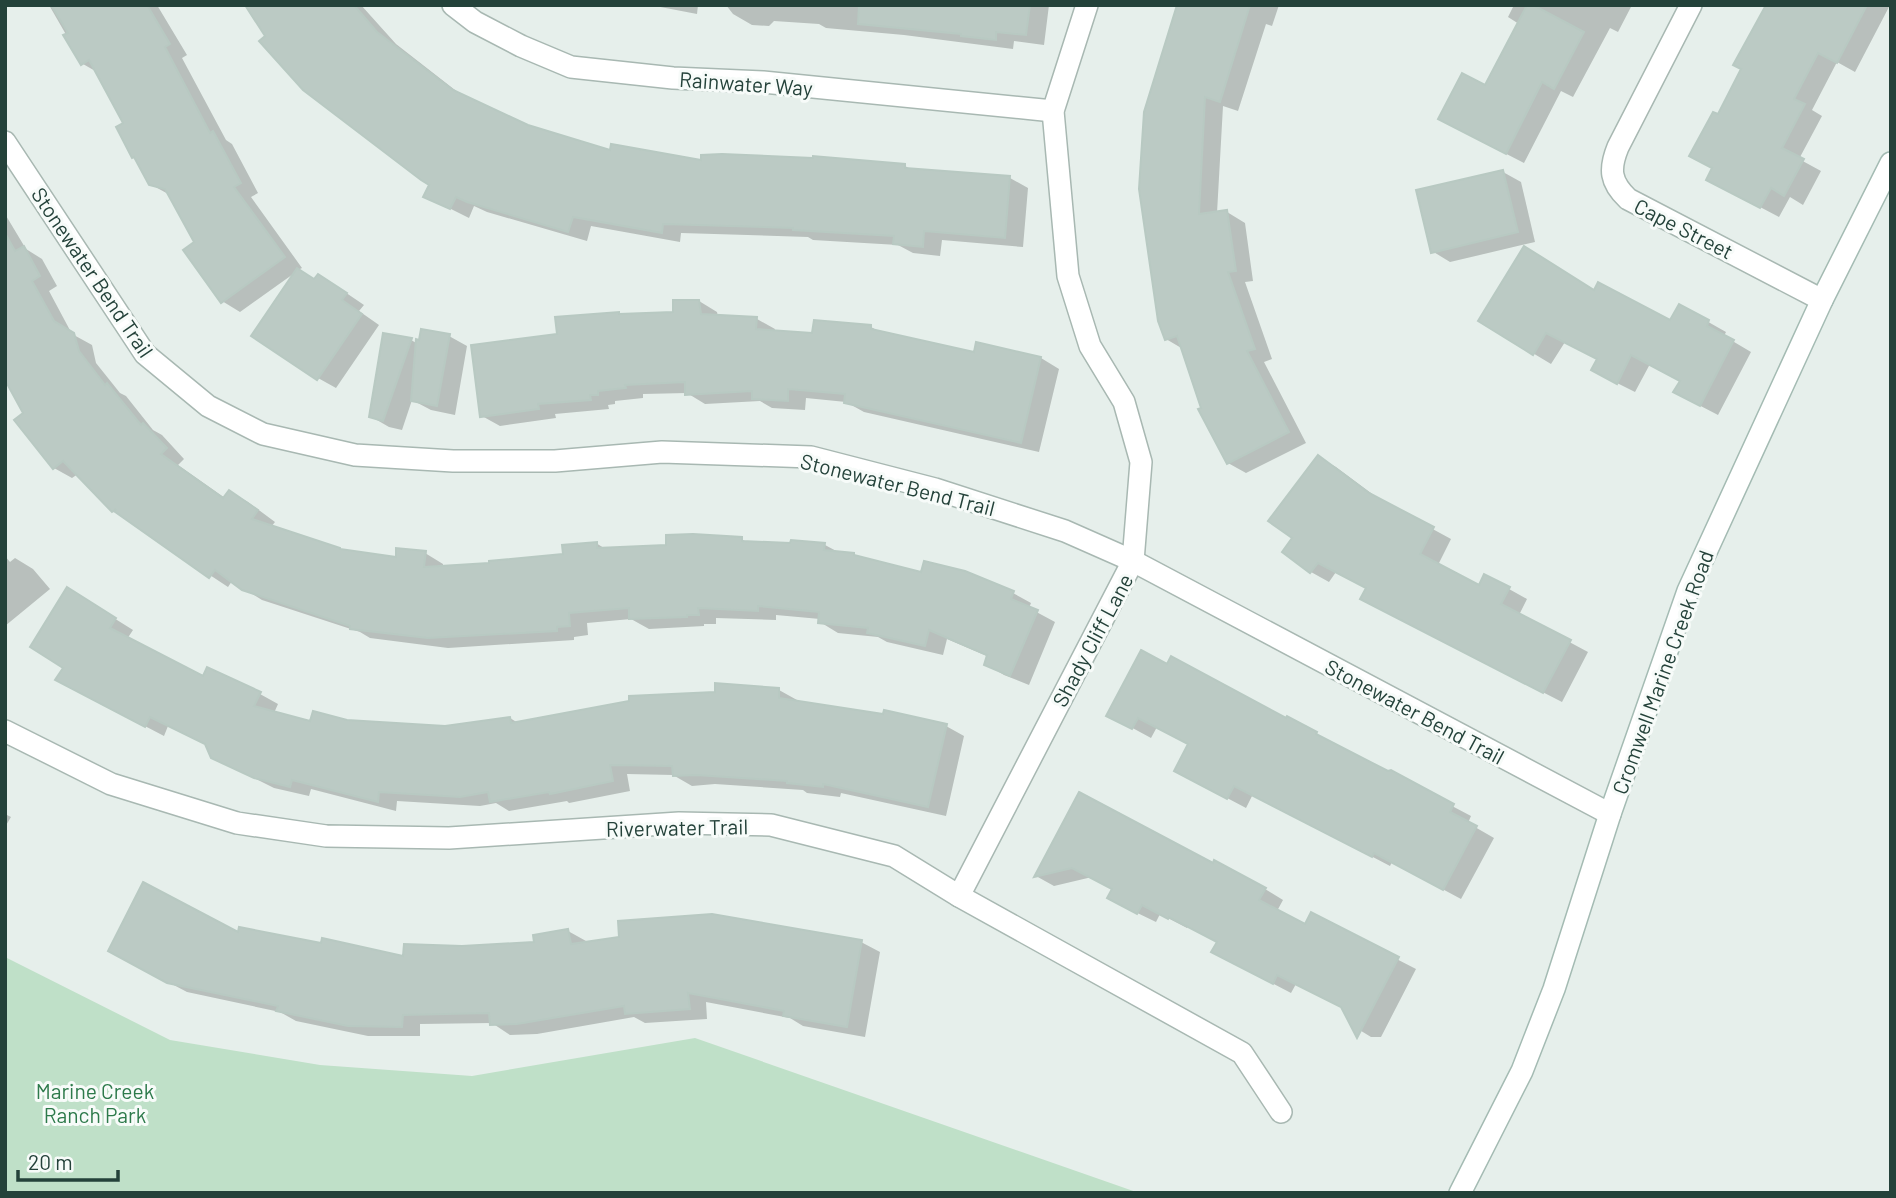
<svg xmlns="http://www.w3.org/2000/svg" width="1896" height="1198" font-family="Barlow,sans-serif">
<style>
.green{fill:#bfe0c8}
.shadow{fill:#0003}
.building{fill:#bbcac4;stroke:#b8c9c2;stroke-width:2}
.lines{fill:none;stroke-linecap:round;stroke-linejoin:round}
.minor-casing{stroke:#a8b8b2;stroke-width:24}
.secondary-casing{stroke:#a4bbb3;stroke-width:24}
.minor{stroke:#fff;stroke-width:21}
.secondary{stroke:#fff;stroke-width:21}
.labels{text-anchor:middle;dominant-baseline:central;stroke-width:6;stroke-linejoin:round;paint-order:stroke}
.street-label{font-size:21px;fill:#24423a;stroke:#f7fbf9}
.park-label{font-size:21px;fill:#2d7a4b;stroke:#f7fbf9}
</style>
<rect width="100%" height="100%" fill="#e6efeb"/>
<path class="green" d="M 5,957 L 170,1040 L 320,1065 L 472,1076 L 695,1038 L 1139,1193 L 5,1193 Z"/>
<g class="shadow">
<path d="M 49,5 L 157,5 L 187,55 L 182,58 L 226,140 L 232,144 L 258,193 L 251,197 L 302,268 L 298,270 L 315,280 L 336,286 L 364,305 L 359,311 L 379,325 L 336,388 L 318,378 L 296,272 L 240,312 L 222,301 L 197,243 L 170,195 L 150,184 L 137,159 L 133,156 L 125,123 L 97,72 L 83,64 Z"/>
<path d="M 248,5 L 361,5 L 396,44 L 464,97 L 527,127 L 612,152 L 702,162 L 905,166 L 912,170 L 1010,178 L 1028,188 L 1023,247 L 942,240 L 940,256 L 913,253 L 898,245 L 813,240 L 808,237 L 681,233 L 680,242 L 591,226 L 587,241 L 487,212 L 474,206 L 469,218 L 425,196 L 431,185 L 267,36 Z"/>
<path d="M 650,5 L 698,5 L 697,14 Z"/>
<path d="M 726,5 L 1049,5 L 1044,45 L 1014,41 L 1013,49 L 904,35 L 826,28 L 819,24 L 774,21 L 769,26 L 752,25 L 733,14 Z"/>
<path d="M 1179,5 L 1279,5 L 1272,26 L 1266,24 L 1238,111 L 1223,106 L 1217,213 L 1227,212 L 1245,223 L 1253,281 L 1245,282 L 1272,359 L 1264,362 L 1306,443 L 1246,473 L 1228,463 L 1203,408 L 1183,349 L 1166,339 Z"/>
<path d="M 1514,5 L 1632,5 L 1618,32 L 1610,28 L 1573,97 L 1561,91 L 1524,163 L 1458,129 L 1486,87 L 1519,24 L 1508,17 Z"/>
<path d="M 1768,5 L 1890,5 L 1855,72 L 1837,62 L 1812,110 L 1822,116 L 1799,159 L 1821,171 L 1803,205 L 1790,197 L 1779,217 L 1726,189 L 1714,168 L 1719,117 L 1743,69 Z"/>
<path d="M 1503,172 L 1521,182 L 1535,242 L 1450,262 L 1432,251 Z"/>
<path d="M 5,214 L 26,249 L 42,259 L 57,286 L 49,291 L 72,334 L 92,345 L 96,363 L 120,393 L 126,396 L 153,430 L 162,435 L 184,459 L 178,465 L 225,498 L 230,492 L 248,502 L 275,522 L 271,527 L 340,550 L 397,559 L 425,553 L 443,564 L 443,568 L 565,556 L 596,543 L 607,550 L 668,547 L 741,539 L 749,543 L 825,545 L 840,553 L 1013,593 L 1031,603 L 1029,608 L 1055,622 L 1029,685 L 1004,675 L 986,664 L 989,657 L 947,639 L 943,655 L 887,642 L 878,637 L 838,633 L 820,622 L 820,619 L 776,615 L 776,620 L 716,618 L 716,624 L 704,624 L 704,626 L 649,629 L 631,619 L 587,623 L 588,635 L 574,637 L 574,640 L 448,648 L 370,638 L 360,632 L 262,600 L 232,581 L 228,587 L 113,511 L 78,474 L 72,478 L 54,468 L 5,377 Z"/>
<path d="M 1595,292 L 1671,323 L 1680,306 L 1726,332 L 1724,336 L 1751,352 L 1718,415 L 1693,402 L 1682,381 L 1650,364 L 1635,392 L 1611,380 L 1599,359 L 1565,342 L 1551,364 L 1480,321 Z"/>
<path d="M 699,301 L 717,312 L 718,317 L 757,319 L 775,329 L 774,332 L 814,334 L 871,327 L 882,333 L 975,354 L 1041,358 L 1059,369 L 1039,452 L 864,412 L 846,402 L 806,398 L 805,410 L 772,408 L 760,401 L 705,404 L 687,393 L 643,394 L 643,398 L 615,401 L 615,404 L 608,405 L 609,409 L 555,414 L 556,418 L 500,426 L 482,416 L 558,335 L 621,315 L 675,313 Z"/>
<path d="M 449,336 L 467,346 L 455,415 L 431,410 L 412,400 L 402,430 L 389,427 L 370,416 L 411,340 L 418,344 Z"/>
<path d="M 1318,457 L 1336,467 L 1383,502 L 1451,539 L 1438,565 L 1479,587 L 1509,589 L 1527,599 L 1519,615 L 1588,652 L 1562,702 L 1380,609 L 1368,588 L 1336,572 L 1329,582 L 1311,572 L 1284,552 L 1295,538 Z"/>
<path d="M 5,556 L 10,562 L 15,558 L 33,569 L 50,589 L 5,626 Z"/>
<path d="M 85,600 L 133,630 L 127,639 L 203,679 L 260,694 L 278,704 L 274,713 L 311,723 L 347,721 L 445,728 L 510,718 L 518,723 L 779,690 L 797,700 L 797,703 L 946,726 L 964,736 L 946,816 L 841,793 L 840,797 L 807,793 L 803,790 L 715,784 L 692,786 L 673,775 L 627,774 L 630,791 L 569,803 L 567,801 L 509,811 L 496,803 L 480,806 L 397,801 L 396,811 L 311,789 L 309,796 L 274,788 L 212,757 L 208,745 L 168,726 L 164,736 L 76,690 L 65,668 Z"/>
<path d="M 1168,666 L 1287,719 L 1471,816 L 1468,823 L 1494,838 L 1461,899 L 1392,862 L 1390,866 L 1253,794 L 1246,808 L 1195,781 L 1190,744 L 1157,727 L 1151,738 L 1127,725 Z"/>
<path d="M 1079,794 L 1213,865 L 1265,889 L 1283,900 L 1277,911 L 1306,926 L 1311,915 L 1416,969 L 1381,1037 L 1371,1037 L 1353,1026 L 1344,1008 L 1296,984 L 1291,993 L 1232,962 L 1219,942 L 1188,926 L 1187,928 L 1160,914 L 1156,922 L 1127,908 L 1113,889 L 1092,877 L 1054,886 L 1036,876 Z"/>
<path d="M 5,814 L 11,817 L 5,827 Z"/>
<path d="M 568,931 L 586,941 L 586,943 L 861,942 L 880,952 L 865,1037 L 803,1026 L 790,1018 L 706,1002 L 707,1019 L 645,1023 L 634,1017 L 537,1034 L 510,1035 L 492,1023 L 420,1024 L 420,1036 L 368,1036 L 296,1021 L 280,1012 L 187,992 L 128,961 L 240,934 L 405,958 L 462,947 L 536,944 Z"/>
</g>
<g class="building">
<path d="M 51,5 L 147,5 L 170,44 L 165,47 L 210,133 L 213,131 L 241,183 L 234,187 L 285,257 L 221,303 L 183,250 L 194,242 L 165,189 L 149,185 L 134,157 L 132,158 L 116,127 L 123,123 L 89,60 L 81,65 L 63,35 L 68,33 Z"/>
<path d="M 245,5 L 354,5 L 377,32 L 453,90 L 528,125 L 610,150 L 611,144 L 701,160 L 701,155 L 722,154 L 813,158 L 813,156 L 905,164 L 905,168 L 1010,176 L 1005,238 L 924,231 L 923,247 L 893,244 L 894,236 L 793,230 L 793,228 L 663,224 L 662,233 L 573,217 L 568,232 L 467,202 L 456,197 L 450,209 L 423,197 L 429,185 L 421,180 L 303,90 L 259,41 L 265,36 Z"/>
<path d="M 859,5 L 1030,5 L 1026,35 L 996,32 L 996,40 L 961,36 L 961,34 L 858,24 Z"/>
<path d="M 1177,5 L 1250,5 L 1220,102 L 1205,97 L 1199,214 L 1227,210 L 1236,271 L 1228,272 L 1255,349 L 1247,351 L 1289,432 L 1227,464 L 1198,409 L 1201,408 L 1177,336 L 1165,340 L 1158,321 L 1139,189 L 1144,112 Z"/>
<path d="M 1527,5 L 1533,5 L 1584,32 L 1554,89 L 1542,82 L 1506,154 L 1438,119 L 1462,73 L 1485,85 Z"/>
<path d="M 1766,5 L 1867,5 L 1837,63 L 1818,53 L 1794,99 L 1805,104 L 1782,148 L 1804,159 L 1784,196 L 1771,188 L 1760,208 L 1706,180 L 1712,168 L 1689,156 L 1713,112 L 1718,114 L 1741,69 L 1733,65 Z"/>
<path d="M 1503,170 L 1518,232 L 1431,253 L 1416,190 Z"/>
<path d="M 5,233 L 15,251 L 24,246 L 40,276 L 32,281 L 54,321 L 74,333 L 79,351 L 105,385 L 107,383 L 141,425 L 143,423 L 167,448 L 161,454 L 223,498 L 229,490 L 258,510 L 252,519 L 340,548 L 340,549 L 396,557 L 396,548 L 426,551 L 424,567 L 489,563 L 489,561 L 563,554 L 562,545 L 597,542 L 597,548 L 666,545 L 666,535 L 693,534 L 742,537 L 742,541 L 790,543 L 791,540 L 825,543 L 824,550 L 854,553 L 854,555 L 921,572 L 924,561 L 965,571 L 1014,591 L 1011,599 L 1038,610 L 1010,676 L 984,665 L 987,655 L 929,630 L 925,646 L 867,633 L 868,628 L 818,623 L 819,612 L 758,606 L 758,611 L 698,608 L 699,615 L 687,615 L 687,617 L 629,619 L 629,608 L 569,613 L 570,626 L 557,627 L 557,631 L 428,638 L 350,629 L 350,626 L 242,590 L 215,570 L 209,578 L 114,511 L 116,509 L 112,512 L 63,461 L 53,469 L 14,420 L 23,413 L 5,380 Z"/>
<path d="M 1524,246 L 1594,290 L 1598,282 L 1670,320 L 1679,304 L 1709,320 L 1707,326 L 1734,340 L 1700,406 L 1673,392 L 1680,381 L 1631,355 L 1617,384 L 1591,370 L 1597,359 L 1546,333 L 1533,355 L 1478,321 Z"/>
<path d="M 297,268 L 314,279 L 318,274 L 347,293 L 342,300 L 362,314 L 317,380 L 251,336 Z"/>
<path d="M 673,300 L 699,300 L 701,314 L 757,317 L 756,329 L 812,333 L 814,320 L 871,325 L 871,329 L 974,352 L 976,342 L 1041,357 L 1021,443 L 844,403 L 845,394 L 788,389 L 788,401 L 752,399 L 752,391 L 685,395 L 685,382 L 625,385 L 626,388 L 598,391 L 598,395 L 590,395 L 591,400 L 538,404 L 539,409 L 480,417 L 471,345 L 557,334 L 555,317 L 619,312 L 619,314 L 673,312 Z"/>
<path d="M 421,329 L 450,334 L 437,406 L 411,401 L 416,339 L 419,340 Z"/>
<path d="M 383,333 L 412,338 L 383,421 L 369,417 Z"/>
<path d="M 1318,455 L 1369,493 L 1434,527 L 1420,554 L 1479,585 L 1484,574 L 1510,587 L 1501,604 L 1571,640 L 1543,693 L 1360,599 L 1366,588 L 1318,563 L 1310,573 L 1282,552 L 1292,538 L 1268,521 Z"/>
<path d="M 67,587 L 116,618 L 110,628 L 203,676 L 207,667 L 261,692 L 254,706 L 310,721 L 313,711 L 347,720 L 445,726 L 510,717 L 511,723 L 629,701 L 629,696 L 715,692 L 715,683 L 779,688 L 779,698 L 883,714 L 884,710 L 947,724 L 928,807 L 823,784 L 823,787 L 787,783 L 787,781 L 696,775 L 673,776 L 672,766 L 610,765 L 613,781 L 550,794 L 549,792 L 490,802 L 488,792 L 460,797 L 379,792 L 378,802 L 292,780 L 290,787 L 254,778 L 211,758 L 205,744 L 150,717 L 145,727 L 55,680 L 63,668 L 30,647 Z"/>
<path d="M 1141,650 L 1167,664 L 1171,656 L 1286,718 L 1287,716 L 1317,732 L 1316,734 L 1388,771 L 1391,770 L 1454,804 L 1450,812 L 1477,826 L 1443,890 L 1374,853 L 1372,857 L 1234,786 L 1227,799 L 1174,771 L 1188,744 L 1138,718 L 1132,729 L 1106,716 Z"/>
<path d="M 1079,792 L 1213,863 L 1214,860 L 1266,888 L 1259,900 L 1305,924 L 1311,912 L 1399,957 L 1357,1038 L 1341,1007 L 1277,975 L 1273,984 L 1211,952 L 1217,942 L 1169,917 L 1168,919 L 1142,905 L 1137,914 L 1107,898 L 1112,889 L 1072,868 L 1034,877 Z"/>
<path d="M 143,882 L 238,932 L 239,927 L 321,943 L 322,938 L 403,956 L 404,944 L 462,946 L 534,942 L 533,935 L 568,929 L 571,944 L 619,937 L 618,921 L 712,914 L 862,940 L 847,1027 L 783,1016 L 784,1011 L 688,993 L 690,1009 L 625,1014 L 624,1006 L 517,1024 L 490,1025 L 489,1013 L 403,1015 L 402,1027 L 348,1026 L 276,1011 L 278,1006 L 167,983 L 108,951 Z"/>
</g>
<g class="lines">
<g class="minor-casing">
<g id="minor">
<path d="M 453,5 L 475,22 L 521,46 L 571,67 L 673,78 L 763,82 L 1053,111"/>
<path d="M 1691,5 L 1618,147 C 1609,169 1610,182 1628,199 L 1822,300"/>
<path d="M 5,142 L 145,354 L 208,406 L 263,434 L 355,455 L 453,461 L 555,461 L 662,452 L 811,457 L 935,489 L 1065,531 L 1133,561 L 1610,814"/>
<path d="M 5,731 L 111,784 L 237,823 L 326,836 L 449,838 L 679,823 L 771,825 L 894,856 L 959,896 L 1242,1053 L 1281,1112"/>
<path d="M 959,896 L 1133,561 L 1141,462 L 1124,402 L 1090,346 L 1068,276 L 1053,111 L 1087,5"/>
</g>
</g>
<g class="secondary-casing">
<path id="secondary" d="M 1460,1193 L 1522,1071 L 1554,989 L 1610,814 L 1688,591 L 1822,300 L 1891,163"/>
</g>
<use href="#minor" class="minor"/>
<use href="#secondary" class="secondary"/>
</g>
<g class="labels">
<g class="street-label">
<text transform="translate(746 83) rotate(4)">Rainwater Way</text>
<text transform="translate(1684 228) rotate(27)">Cape Street</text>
<text transform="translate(93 272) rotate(56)">Stonewater Bend Trail</text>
<text transform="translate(898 484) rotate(14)">Stonewater Bend Trail</text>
<text transform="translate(1092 640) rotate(-62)">Shady Cliff Lane</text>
<text transform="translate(1662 672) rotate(-70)">Cromwell Marine Creek Road</text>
<text transform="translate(1415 711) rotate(28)">Stonewater Bend Trail</text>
<text transform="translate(677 827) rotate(-1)">Riverwater Trail</text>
</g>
<g class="park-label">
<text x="95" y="1090">Marine Creek<tspan x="95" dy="24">Ranch Park</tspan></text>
</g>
</g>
<rect width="1896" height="1198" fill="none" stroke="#24423a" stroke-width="14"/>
<path d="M18 1170v10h100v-10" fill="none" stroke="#24423a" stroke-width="3.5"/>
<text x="28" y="1170" font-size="21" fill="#24423a" stroke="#f7fbf9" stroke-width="5" paint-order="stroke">20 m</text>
</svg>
